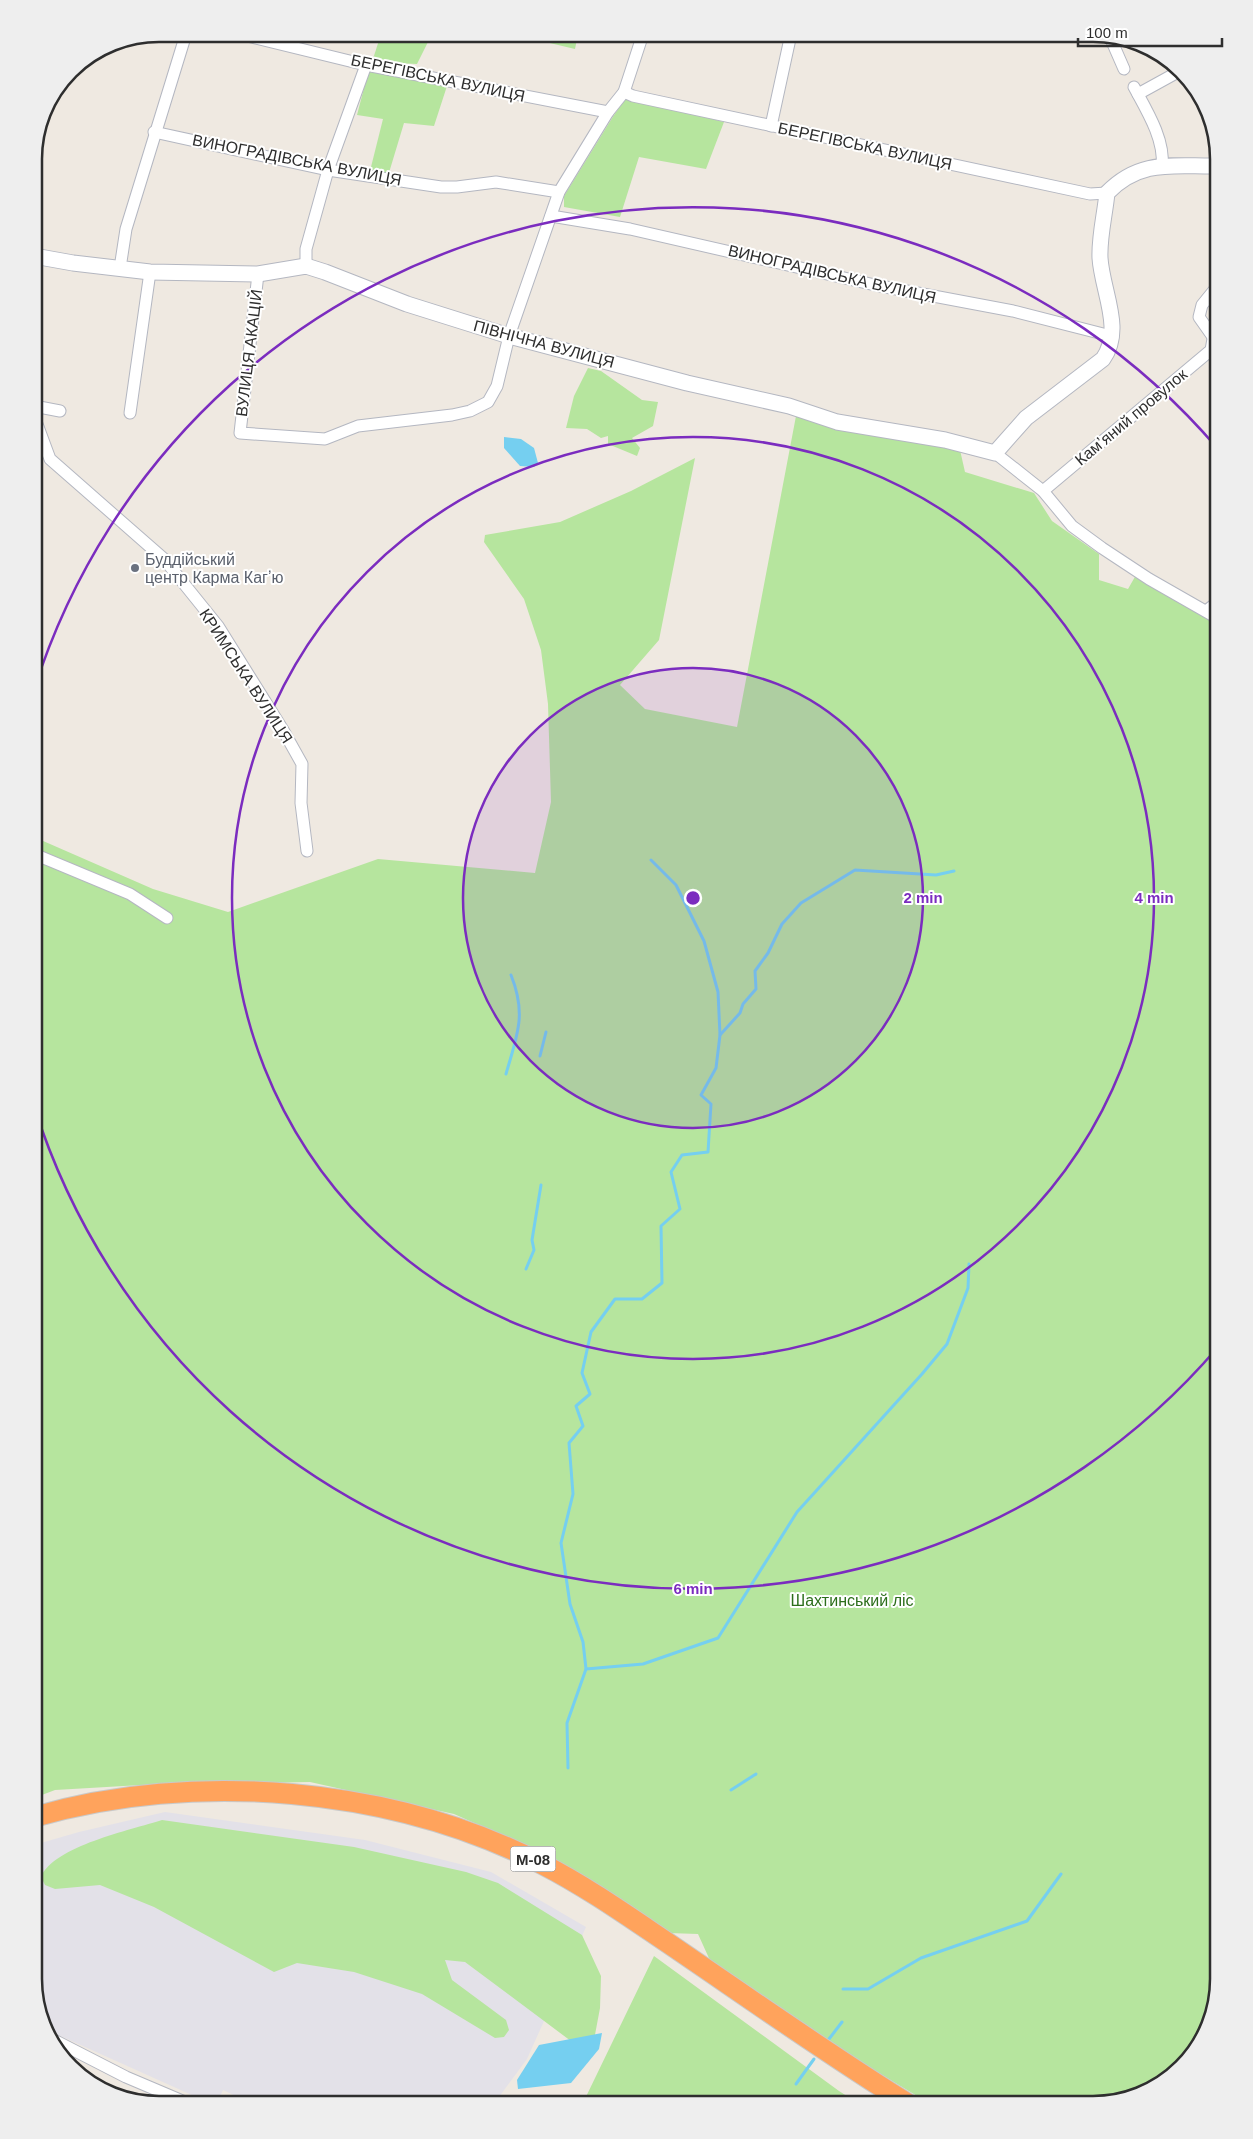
<svg xmlns="http://www.w3.org/2000/svg" width="1253" height="2139" font-family="Helvetica,sans-serif">
<style>
.industrial{fill:#e3e1e8}
.green{fill:#b6e59e}
.water{fill:#75cff0}
.lines{fill:none;stroke-linecap:round;stroke-linejoin:round}
.stream{stroke:#75cff0;stroke-width:3}
.street-casing{stroke:#b4b7c1;stroke-width:13}
.secondary-casing{stroke:#b4b7c1;stroke-width:17}
.highway-casing{stroke:#c9c9c9;stroke-width:22}
.street{stroke:#fff;stroke-width:11}
.secondary{stroke:#fff;stroke-width:15}
.highway{stroke:#ffa35c;stroke-width:20}
.ring{fill:none;stroke:#7b2cbf;stroke-width:2.5}
.worship-dot{fill:#6b7280;stroke:#fff;stroke-width:2}
.labels{text-anchor:middle;dominant-baseline:central;stroke-width:4;stroke-linejoin:round;paint-order:stroke}
.shield{fill:#fff;stroke:#6d6d6d;stroke-width:1}
.shield-label{font-size:15px;font-weight:bold;fill:#2e2e2e}
.street-label{font-size:16px;fill:#2e2e2e;stroke:#fff}
.worship-label{font-size:16px;fill:#5b616d;stroke:#fff;text-anchor:start}
.park-label{font-size:16px;fill:#2c6e1b;stroke:#fff}
.rim{fill:none;stroke:#2e2e2e;stroke-width:2.5}
.centre{fill:#7b2cbf;stroke:#fff;stroke-width:2.5}
.ring-label{font-size:15px;text-anchor:middle;font-weight:bold;fill:#7b2cbf;stroke:#fff;stroke-width:4;stroke-linejoin:round;paint-order:stroke}
</style>
<rect width="100%" height="100%" fill="#efe9e1"/>
<path class="industrial" d="M 165,1812 L 365,1840 L 491,1872 L 586,1927 L 527,2059 L 493,2105 L 242,2105 L 238,2102 L 240,2098 L 223,2090 L 216,2105 L 214,2105 L 45,2029 L 34,1980 L 34,1845 L 79,1832 Z"/>
<g class="green">
<path d="M 381,34 L 432,34 L 417,64 L 372,62 Z"/>
<path d="M 538,34 L 578,34 L 575,49 L 537,40 Z"/>
<path d="M 369,69 L 447,86 L 434,126 L 404,123 L 388,176 L 370,171 L 383,119 L 357,115 Z"/>
<path d="M 627,97 L 724,122 L 706,169 L 639,157 L 620,217 L 564,207 L 564,196 L 614,115 Z"/>
<path d="M 588,368 L 601,371 L 642,400 L 658,402 L 653,426 L 632,438 L 640,448 L 637,456 L 608,444 L 608,436 L 601,438 L 587,429 L 566,428 L 574,396 Z"/>
<path d="M 796,416 L 845,428 L 960,450 L 965,472 L 1034,493 L 1052,521 L 1099,554 L 1099,580 L 1128,589 L 1136,575 L 1219,624 L 1219,1980 L 1198,2049 L 1149,2092 L 1094,2105 L 932,2105 L 859,2061 L 713,1967 L 698,1934 L 668,1933 L 616,1896 L 551,1857 L 454,1814 L 310,1782 L 141,1785 L 55,1790 L 34,1798 L 34,837 L 153,889 L 228,912 L 378,859 L 535,873 L 551,802 L 548,704 L 541,650 L 524,599 L 484,542 L 485,535 L 560,522 L 631,491 L 695,458 L 659,640 L 620,685 L 645,709 L 737,727 Z"/>
<path d="M 162,1820 L 354,1847 L 466,1872 L 498,1883 L 582,1935 L 601,1976 L 600,2008 L 591,2056 L 465,1962 L 445,1960 L 452,1980 L 506,2020 L 509,2030 L 504,2037 L 495,2038 L 422,1994 L 354,1972 L 297,1963 L 274,1972 L 154,1907 L 100,1885 L 55,1889 L 45,1885 L 41,1877 C 54,1846 131,1830 162,1820 Z"/>
<path d="M 654,1956 L 839,2091 L 861,2105 L 582,2105 Z"/>
</g>
<g class="water">
<path d="M 504,437 L 521,439 L 534,448 L 538,463 L 534,467 L 520,466 L 504,448 Z"/>
<path d="M 602,2033 L 599,2049 L 571,2083 L 518,2089 L 517,2080 L 539,2045 Z"/>
</g>
<g class="lines">
<g class="stream">
<path d="M 651,860 L 676,885 L 704,941 L 718,992 L 720,1035"/>
<path d="M 540,1056 L 546,1032"/>
<path d="M 506,1074 C 517,1035 527,1015 511,975"/>
<path d="M 526,1269 L 534,1250 L 532,1240 L 541,1185"/>
<path d="M 586,1669 L 643,1664 L 718,1638 L 797,1512 L 922,1374 L 947,1344 L 968,1288 L 969,1264"/>
<path d="M 568,1768 L 567,1723 L 586,1669 L 583,1642 L 570,1604 L 561,1543 L 573,1494 L 569,1443 L 583,1426 L 576,1406 L 590,1394 L 582,1373 L 591,1332 L 615,1299 L 642,1299 L 662,1283 L 661,1226 L 680,1209 L 671,1172 L 682,1155 L 708,1152 L 711,1104 L 701,1095 L 716,1068 L 720,1035 L 740,1013 L 743,1004 L 756,989 L 755,971 L 768,953 L 782,924 L 801,903 L 855,870 L 936,875 L 954,871"/>
<path d="M 731,1790 L 756,1774"/>
<path d="M 843,1989 L 868,1989 L 921,1958 L 1027,1921 L 1061,1874"/>
<path d="M 829,2039 L 842,2022"/>
<path d="M 796,2084 L 814,2059"/>
</g>
<g class="street-casing">
<g id="street">
<path d="M 239,34 L 366,65 L 608,112"/>
<path d="M 1110,37 L 1124,69"/>
<path d="M 1134,87 C 1147,111 1165,140 1162,166"/>
<path d="M 624,92 L 633,96 L 1090,194 L 1107,193"/>
<path d="M 1138,94 L 1178,72"/>
<path d="M 771,126 L 791,34"/>
<path d="M 154,132 L 328,170 L 441,187 L 457,187 L 496,182 L 559,192"/>
<path d="M 551,216 L 630,229 L 875,285 L 1013,311 L 1111,336"/>
<path d="M 306,266 L 306,249 L 328,170 L 366,65"/>
<path d="M 120,268 L 126,229 L 186,34"/>
<path d="M 258,274 L 240,433 L 325,439 L 358,426 L 452,415 L 470,411 L 488,402 L 497,386 L 509,336 L 559,192 L 608,112 L 624,92 L 643,34"/>
<path d="M 1218,344 L 1199,317 L 1202,305 L 1219,284"/>
<path d="M 34,406 L 60,411"/>
<path d="M 130,413 L 150,272"/>
<path d="M 34,416 L 50,459 L 164,559 L 218,626 L 283,730 L 302,764 L 301,803 L 307,851"/>
<path d="M 995,453 L 1043,491 L 1072,526 L 1102,548 L 1149,579 L 1219,619"/>
<path d="M 1043,491 L 1211,350 L 1213,339"/>
<path d="M 1206,611 L 1219,601"/>
<path d="M 34,854 L 130,894 L 167,918"/>
<path d="M 50,2038 L 126,2077 L 192,2105"/>
</g>
</g>
<g class="secondary-casing">
<path id="secondary" d="M 34,256 L 73,263 L 150,272 L 258,274 L 306,266 L 325,272 L 407,304 L 509,336 L 687,383 L 789,406 L 837,422 L 945,440 L 995,453 L 1026,418 L 1103,359 C 1124,329 1102,291 1100,258 C 1099,237 1105,214 1107,193 C 1141,158 1175,167 1219,166"/>
</g>
<g class="highway-casing">
<path id="highway" d="M 34,1817 C 194,1770 393,1787 542,1864 C 585,1886 625,1914 665,1941 C 746,1996 826,2053 910,2105"/>
</g>
<use href="#street" class="street"/>
<use href="#secondary" class="secondary"/>
<use href="#highway" class="highway"/>
</g>
<circle cx="693" cy="898" r="230" fill="#7b2cbf" fill-opacity=".12"/>
<g class="ring">
<circle cx="693" cy="898" r="230"/>
<circle cx="693" cy="898" r="461"/>
<path d="M1218 1347A691 691 0 0 1 34 1106M34 690A691 691 0 0 1 1218 449"/>
</g>
<circle class="worship-dot" cx="135" cy="568" r="5"/>
<g class="labels">
<rect class="shield" x="510.5" y="1846.5" width="45" height="25" rx="4"/>
<g class="shield-label">
<text x="533" y="1859">М-08</text>
</g>
<g class="street-label">
<text transform="translate(438 78) rotate(12)">БЕРЕГІВСЬКА ВУЛИЦЯ</text>
<text transform="translate(865 146) rotate(12)">БЕРЕГІВСЬКА ВУЛИЦЯ</text>
<text transform="translate(297 160) rotate(11)">ВИНОГРАДІВСЬКА ВУЛИЦЯ</text>
<text transform="translate(832 274) rotate(13)">ВИНОГРАДІВСЬКА ВУЛИЦЯ</text>
<text transform="translate(544 344) rotate(15)">ПІВНІЧНА ВУЛИЦЯ</text>
<text transform="translate(249 353) rotate(-83)">ВУЛИЦЯ АКАЦІЙ</text>
<text transform="translate(1131 417) rotate(-40)">Камʼяний провулок</text>
<text transform="translate(246 676) rotate(57)">КРИМСЬКА ВУЛИЦЯ</text>
</g>
<g class="worship-label">
<text x="145" y="559">Буддійський<tspan x="145" dy="18">центр Карма Кагʼю</tspan></text>
</g>
<g class="park-label">
<text x="852" y="1600">Шахтинський ліс</text>
</g>
</g>
<path d="M0 0H1253V2139H0ZM159 42H1093A117 117 0 0 1 1210 159V1979A117 117 0 0 1 1093 2096H159A117 117 0 0 1 42 1979V159A117 117 0 0 1 159 42Z" fill="#eee" fill-rule="evenodd"/>
<path class="rim" d="M159 42H1093A117 117 0 0 1 1210 159V1979A117 117 0 0 1 1093 2096H159A117 117 0 0 1 42 1979V159A117 117 0 0 1 159 42Z"/>
<circle cx="693" cy="898" r="8" class="centre"/>
<g class="ring-label">
<text x="923" y="903">2 min</text>
<text x="1154" y="903">4 min</text>
<text x="693" y="1594">6 min</text>
</g>
<path d="M1078 38v8h144v-8" fill="none" stroke="#2e2e2e" stroke-width="2.5"/>
<text x="1086" y="38" font-size="15" fill="#2e2e2e" stroke="#ffffff" stroke-width="4" paint-order="stroke">100 m</text>
</svg>
